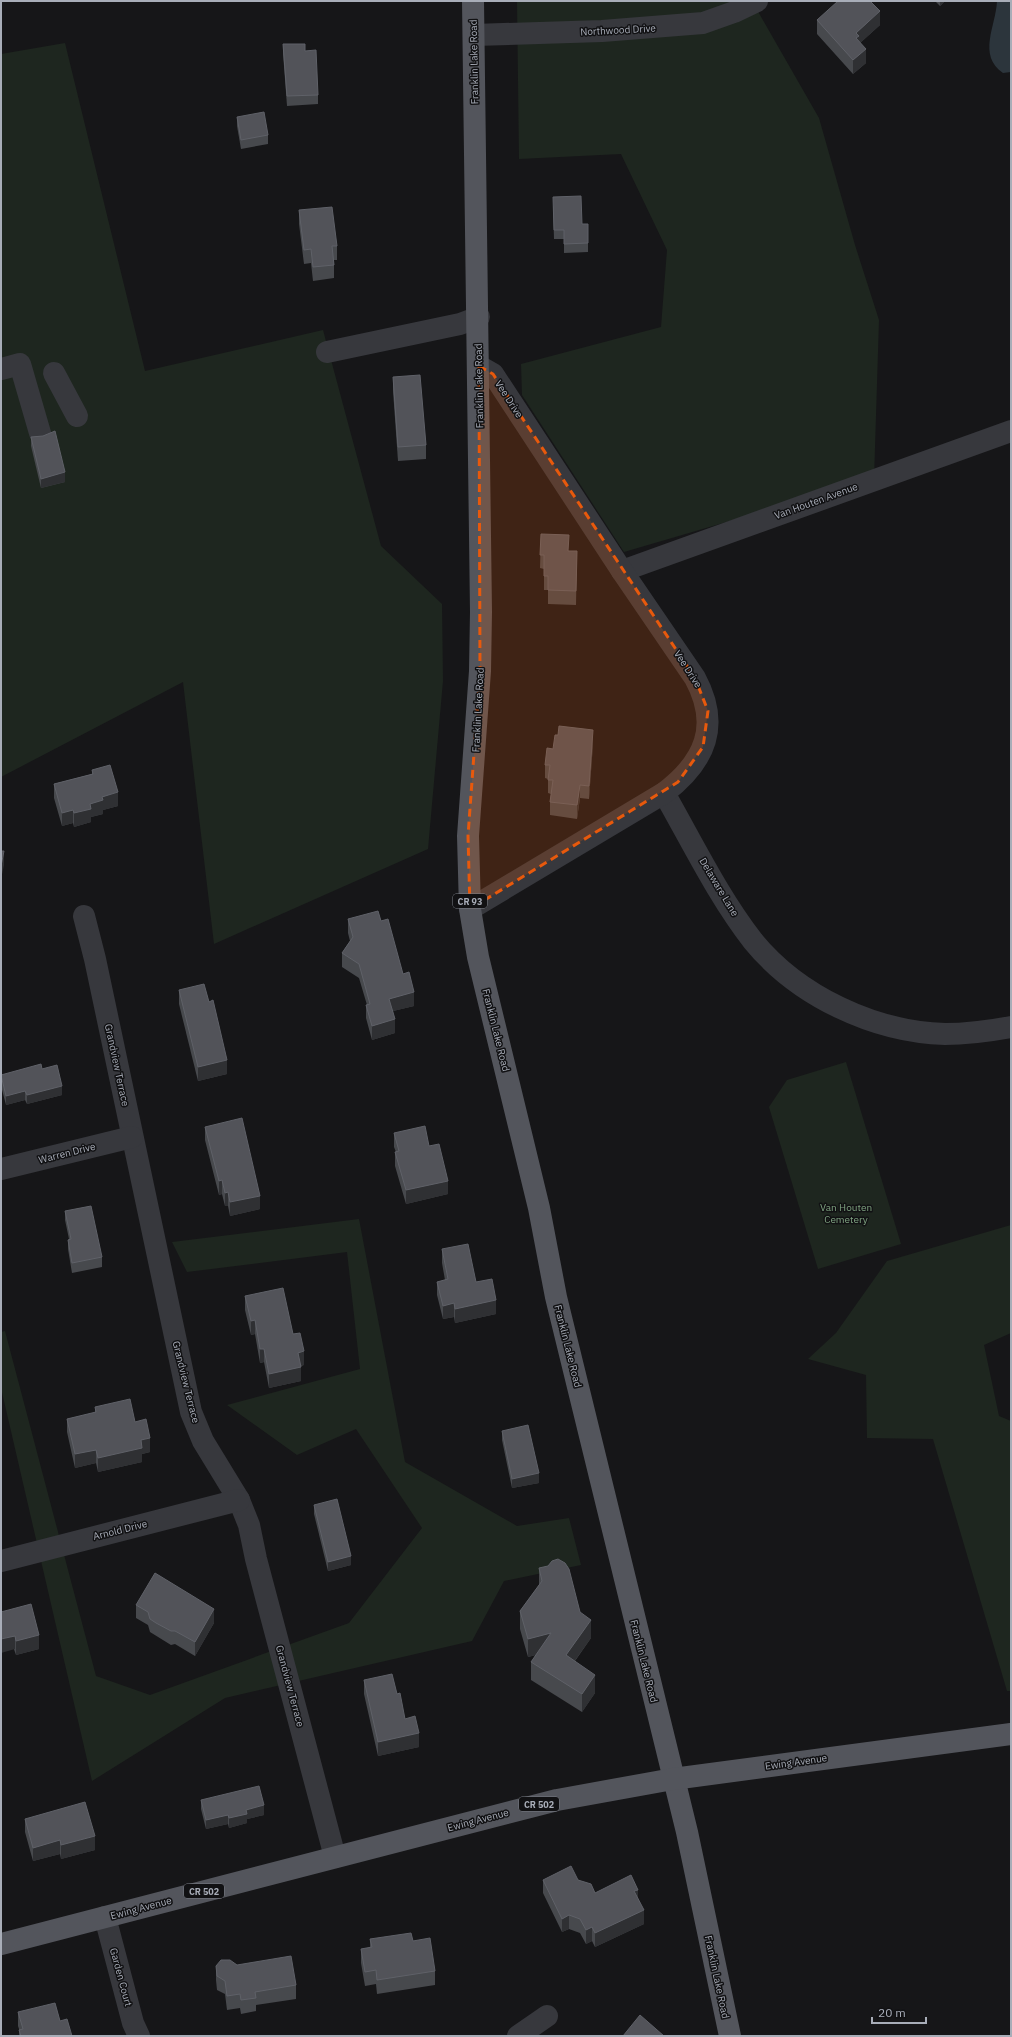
<svg xmlns="http://www.w3.org/2000/svg" width="1012" height="2037" font-family="'IBM Plex Sans',sans-serif">
<style>
.green{fill:#1e261f}
.water{fill:#2c353c}
.lines{fill:none;stroke-linecap:round;stroke-linejoin:round}
.minor{stroke:#37383d;stroke-width:22}
.major{stroke:#53555c;stroke-width:22}
.wall{fill:#47494d}
.shaded-wall{fill:#2f3033}
.building{fill:#525359;stroke:#5f6168}
.marked{fill:#e8590c;fill-opacity:0.2;stroke:#e8590c;stroke-width:3;stroke-dasharray:8 5;stroke-linejoin:round}
.labels{text-anchor:middle;dominant-baseline:central;stroke-width:3;stroke-linejoin:round;paint-order:stroke}
.shield{fill:#111113;stroke:#7b7e86;stroke-width:1}
.shield-label{font-size:9px;font-weight:bold;fill:#a8adb8}
.street-label{font-size:10px;fill:#a8adb8;stroke:#111113}
.park-label{font-size:10px;fill:#7fa381;stroke:#111113}
</style>
<rect width="100%" height="100%" fill="#161618"/>
<g class="green">
<path d="M 517,1 L 752,1 L 819,118 L 855,245 L 879,320 L 874,479 L 624,552 L 522,395 L 521,364 L 661,327 L 667,250 L 621,154 L 519,159 Z"/>
<path d="M 65,43 L 145,371 L 323,330 L 381,546 L 442,604 L 443,681 L 428,849 L 214,944 L 183,682 L 1,777 L 1,54 Z"/>
<path d="M 846,1062 L 901,1244 L 818,1269 L 769,1107 L 787,1080 Z"/>
<path d="M 359,1219 L 405,1462 L 517,1526 L 569,1518 L 581,1565 L 504,1581 L 472,1641 L 225,1698 L 92,1781 L 1,1388 L 1,1332 L 5,1331 L 96,1676 L 150,1695 L 349,1623 L 422,1528 L 356,1429 L 297,1455 L 227,1405 L 360,1369 L 347,1252 L 187,1272 L 172,1242 Z"/>
<path d="M 1011,1225 L 1011,1333 L 984,1345 L 999,1416 L 1011,1421 L 1011,1691 L 1007,1691 L 933,1439 L 867,1438 L 866,1375 L 808,1359 L 836,1333 L 887,1261 Z"/>
</g>
<path class="water" d="M 997,1 L 1011,1 L 1011,72 L 1003,73 C 977,55 996,26 997,1 Z"/>
<g class="lines">
<g class="minor">
<path d="M 474,35 L 602,31 L 703,23 L 734,12 L 757,1"/>
<path d="M 327,352 L 460,324 L 479,317"/>
<path d="M 1,369 L 20,364 L 40,433"/>
<path d="M 54,373 L 77,416"/>
<path d="M 622,571 L 1011,431"/>
<path d="M 664,793 C 692,842 718,896 753,941 C 798,996 874,1032 945,1034 C 967,1034 989,1031 1011,1027"/>
<path d="M 470,909 L 664,793 C 705,762 721,726 695,678 L 622,571 L 493,374 L 479,366"/>
<path d="M 84,916 L 95,959 L 191,1412 L 203,1441 L 239,1500 L 249,1525 L 256,1559 L 335,1857"/>
<path d="M 1,1169 L 132,1137"/>
<path d="M 1,1561 L 239,1500"/>
<path d="M 105,1917 L 133,2023 L 139,2036"/>
<path d="M 518,2036 L 547,2016"/>
</g>
<g class="major">
<path d="M 473,1 L 481,612 L 480,671 L 468,836 L 470,909 L 478,957 L 539,1208 L 556,1297 L 687,1832 L 730,2036"/>
<path d="M 1,1944 L 557,1800 L 673,1779 L 1011,1734"/>
</g>
</g>
<g class="wall">
<path d="M 935,1 L 945,1 L 940,6 Z"/>
<path d="M 817,20 L 880,25 L 860,43 L 866,63 L 853,74 L 817,34 Z"/>
<path d="M 283,44 L 305,51 L 318,95 L 318,104 L 287,106 L 283,53 Z"/>
<path d="M 237,117 L 268,135 L 268,144 L 241,149 L 237,126 Z"/>
<path d="M 553,206 L 582,224 L 588,224 L 588,252 L 564,253 L 564,239 L 554,239 Z"/>
<path d="M 299,210 L 337,246 L 337,260 L 334,260 L 334,278 L 313,281 L 311,263 L 304,264 L 299,224 Z"/>
<path d="M 393,377 L 426,445 L 426,459 L 398,461 L 393,391 Z"/>
<path d="M 31,437 L 65,482 L 41,488 L 31,446 Z"/>
<path d="M 541,534 L 569,551 L 577,551 L 576,605 L 548,604 L 548,590 L 544,590 L 544,569 L 540,568 Z"/>
<path d="M 593,744 L 589,799 L 580,798 L 577,819 L 550,815 L 550,802 L 551,794 L 548,793 L 548,779 L 545,778 L 545,765 L 553,749 Z"/>
<path d="M 92,770 L 118,806 L 103,810 L 103,814 L 91,817 L 91,822 L 74,827 L 73,823 L 62,826 L 54,798 L 54,784 L 92,774 Z"/>
<path d="M 348,919 L 381,921 L 403,974 L 414,1006 L 393,1011 L 395,1033 L 372,1040 L 366,1018 L 366,1005 L 367,1005 L 359,978 L 342,967 L 342,953 L 350,941 L 348,933 Z"/>
<path d="M 179,990 L 227,1074 L 198,1081 L 179,1004 Z"/>
<path d="M 42,1069 L 62,1095 L 27,1104 L 25,1100 L 6,1105 L 1,1086 L 1,1075 Z"/>
<path d="M 205,1127 L 260,1209 L 230,1216 L 228,1206 L 225,1206 L 222,1194 L 219,1195 L 205,1140 Z"/>
<path d="M 394,1133 L 429,1146 L 448,1194 L 406,1204 L 395,1166 L 395,1152 L 396,1152 L 394,1147 Z"/>
<path d="M 65,1211 L 102,1257 L 102,1267 L 72,1273 L 68,1249 L 68,1240 L 69,1239 L 65,1220 Z"/>
<path d="M 442,1249 L 476,1282 L 496,1314 L 455,1323 L 454,1317 L 443,1319 L 437,1295 L 437,1282 L 445,1280 L 442,1263 Z"/>
<path d="M 245,1296 L 293,1334 L 304,1365 L 301,1366 L 301,1381 L 269,1388 L 264,1362 L 260,1363 L 255,1334 L 251,1335 L 245,1310 Z"/>
<path d="M 95,1407 L 135,1422 L 150,1452 L 142,1454 L 142,1462 L 98,1472 L 96,1463 L 75,1468 L 67,1432 L 67,1419 L 95,1413 Z"/>
<path d="M 502,1431 L 539,1483 L 512,1488 L 502,1440 Z"/>
<path d="M 314,1505 L 351,1565 L 328,1571 L 314,1514 Z"/>
<path d="M 539,1568 L 580,1612 L 591,1638 L 575,1661 L 595,1693 L 582,1712 L 531,1680 L 531,1662 L 536,1655 L 528,1657 L 520,1629 L 520,1611 L 539,1585 Z"/>
<path d="M 136,1605 L 214,1623 L 195,1656 L 175,1644 L 171,1645 L 150,1632 L 148,1625 L 136,1618 Z"/>
<path d="M 1,1612 L 39,1649 L 16,1655 Z"/>
<path d="M 364,1680 L 397,1694 L 405,1719 L 419,1747 L 378,1756 L 364,1694 Z"/>
<path d="M 201,1800 L 264,1815 L 247,1819 L 247,1823 L 229,1828 L 228,1824 L 206,1829 L 201,1809 Z"/>
<path d="M 25,1819 L 95,1850 L 61,1859 L 60,1854 L 33,1861 L 25,1832 Z"/>
<path d="M 543,1880 L 578,1880 L 595,1893 L 638,1898 L 644,1924 L 595,1947 L 592,1941 L 586,1944 L 580,1933 L 569,1929 L 562,1932 L 543,1893 Z"/>
<path d="M 370,1939 L 413,1941 L 435,1971 L 435,1985 L 377,1994 L 376,1984 L 365,1986 L 361,1963 L 361,1949 L 370,1948 Z"/>
<path d="M 237,1965 L 296,1985 L 296,1999 L 256,2005 L 256,2011 L 241,2014 L 240,2008 L 227,2010 L 225,1994 L 217,1990 L 216,1980 L 216,1966 Z"/>
<path d="M 18,2012 L 72,2036 L 19,2036 L 19,2029 L 18,2026 Z"/>
</g>
<g class="shaded-wall">
<path d="M 940,1 L 945,1 L 940,6 Z"/>
<path d="M 880,11 L 880,25 L 859,44 L 856,52 L 856,33 Z"/>
<path d="M 866,49 L 866,63 L 853,74 L 853,60 Z"/>
<path d="M 65,472 L 65,482 L 41,488 L 41,479 Z"/>
<path d="M 593,730 L 593,744 L 589,799 L 589,786 Z"/>
<path d="M 580,785 L 580,798 L 577,819 L 577,805 Z"/>
<path d="M 118,792 L 118,806 L 103,810 L 103,814 L 91,817 L 91,822 L 74,827 L 74,813 L 102,797 Z"/>
<path d="M 73,810 L 73,823 L 62,826 L 62,813 Z"/>
<path d="M 4,851 L 4,865 L 1,879 L 1,866 Z"/>
<path d="M 414,992 L 414,1006 L 389,1012 L 389,999 Z"/>
<path d="M 395,1019 L 395,1033 L 372,1040 L 372,1026 Z"/>
<path d="M 227,1060 L 227,1074 L 198,1081 L 198,1067 Z"/>
<path d="M 62,1086 L 62,1095 L 27,1104 L 27,1095 Z"/>
<path d="M 25,1091 L 25,1100 L 6,1105 L 6,1096 Z"/>
<path d="M 222,1180 L 222,1194 L 219,1195 L 219,1181 Z"/>
<path d="M 448,1181 L 448,1194 L 406,1204 L 406,1190 Z"/>
<path d="M 228,1192 L 228,1206 L 225,1206 L 225,1193 Z"/>
<path d="M 260,1196 L 260,1209 L 230,1216 L 230,1202 Z"/>
<path d="M 496,1300 L 496,1314 L 455,1323 L 455,1309 Z"/>
<path d="M 454,1303 L 454,1317 L 443,1319 L 443,1306 Z"/>
<path d="M 255,1320 L 255,1334 L 251,1335 L 251,1321 Z"/>
<path d="M 260,1349 L 264,1349 L 264,1362 L 260,1363 Z"/>
<path d="M 304,1351 L 304,1365 L 298,1366 L 298,1353 Z"/>
<path d="M 301,1367 L 301,1381 L 269,1388 L 269,1374 Z"/>
<path d="M 150,1438 L 150,1452 L 142,1454 L 142,1462 L 98,1472 L 98,1458 L 141,1440 Z"/>
<path d="M 96,1450 L 96,1463 L 75,1468 L 75,1454 Z"/>
<path d="M 539,1473 L 539,1483 L 512,1488 L 512,1479 Z"/>
<path d="M 351,1556 L 351,1565 L 328,1571 L 328,1562 Z"/>
<path d="M 214,1609 L 214,1623 L 195,1656 L 195,1642 Z"/>
<path d="M 591,1620 L 591,1638 L 566,1673 L 566,1655 Z"/>
<path d="M 551,1633 L 551,1651 L 528,1657 L 528,1639 Z"/>
<path d="M 39,1635 L 39,1649 L 16,1655 L 16,1641 Z"/>
<path d="M 15,1636 L 15,1649 L 1,1653 L 1,1639 Z"/>
<path d="M 595,1675 L 595,1693 L 582,1712 L 582,1694 Z"/>
<path d="M 419,1733 L 419,1747 L 378,1756 L 378,1742 Z"/>
<path d="M 264,1805 L 264,1815 L 247,1819 L 247,1823 L 229,1828 L 229,1818 L 246,1810 Z"/>
<path d="M 228,1815 L 228,1824 L 206,1829 L 206,1820 Z"/>
<path d="M 95,1836 L 95,1850 L 61,1859 L 61,1845 Z"/>
<path d="M 60,1840 L 60,1854 L 33,1861 L 33,1848 Z"/>
<path d="M 638,1890 L 638,1903 L 634,1891 Z"/>
<path d="M 644,1910 L 644,1924 L 595,1947 L 595,1933 Z"/>
<path d="M 569,1915 L 569,1929 L 562,1932 L 562,1919 Z"/>
<path d="M 592,1927 L 592,1941 L 586,1944 L 586,1930 Z"/>
</g>
<g class="building">
<path d="M 838,1 L 870,1 L 880,11 L 856,33 L 859,36 L 856,38 L 866,49 L 853,60 L 817,20 Z"/>
<path d="M 283,44 L 305,44 L 305,51 L 316,50 L 318,95 L 287,96 Z"/>
<path d="M 264,112 L 268,135 L 241,140 L 237,117 Z"/>
<path d="M 581,196 L 582,224 L 588,224 L 588,243 L 564,244 L 564,230 L 554,230 L 553,197 Z"/>
<path d="M 332,207 L 337,246 L 332,246 L 334,265 L 313,267 L 311,249 L 304,250 L 299,210 Z"/>
<path d="M 420,375 L 426,445 L 398,447 L 393,377 Z"/>
<path d="M 55,431 L 65,472 L 41,479 L 31,437 L 43,436 Z"/>
<path d="M 541,534 L 569,535 L 568,551 L 577,551 L 576,591 L 548,590 L 548,576 L 544,576 L 544,555 L 540,555 Z"/>
<path d="M 559,726 L 593,730 L 589,786 L 580,785 L 577,805 L 550,802 L 553,780 L 548,780 L 550,765 L 545,765 L 547,748 L 553,749 L 555,735 L 558,735 Z"/>
<path d="M 110,765 L 118,792 L 102,797 L 103,800 L 90,804 L 91,809 L 74,813 L 73,810 L 62,813 L 54,784 L 93,774 L 92,770 Z"/>
<path d="M 1,851 L 4,851 L 1,866 Z"/>
<path d="M 378,911 L 381,921 L 388,919 L 403,974 L 409,972 L 414,992 L 389,999 L 395,1019 L 372,1026 L 366,1005 L 370,1004 L 359,964 L 342,953 L 353,937 L 348,919 Z"/>
<path d="M 204,984 L 209,1002 L 213,1000 L 227,1060 L 198,1067 L 179,990 Z"/>
<path d="M 41,1064 L 42,1069 L 57,1065 L 62,1086 L 27,1095 L 25,1091 L 6,1096 L 1,1075 Z"/>
<path d="M 242,1118 L 260,1196 L 230,1202 L 228,1192 L 225,1193 L 222,1180 L 219,1181 L 205,1127 Z"/>
<path d="M 425,1126 L 429,1146 L 439,1144 L 448,1181 L 406,1190 L 395,1152 L 399,1151 L 394,1133 Z"/>
<path d="M 91,1206 L 102,1257 L 72,1263 L 68,1240 L 71,1239 L 65,1211 Z"/>
<path d="M 468,1244 L 476,1282 L 492,1279 L 496,1300 L 455,1309 L 454,1303 L 443,1306 L 437,1282 L 448,1279 L 442,1249 Z"/>
<path d="M 283,1288 L 293,1334 L 300,1333 L 304,1351 L 298,1353 L 301,1367 L 269,1374 L 264,1349 L 260,1349 L 255,1320 L 251,1321 L 245,1296 Z"/>
<path d="M 130,1399 L 135,1422 L 146,1419 L 150,1438 L 141,1440 L 142,1448 L 98,1458 L 96,1450 L 75,1454 L 67,1419 L 96,1412 L 95,1407 Z"/>
<path d="M 528,1425 L 539,1473 L 512,1479 L 502,1431 Z"/>
<path d="M 337,1499 L 351,1556 L 328,1562 L 314,1505 Z"/>
<path d="M 558,1559 L 565,1563 L 569,1569 L 580,1612 L 591,1620 L 566,1655 L 595,1675 L 582,1694 L 531,1662 L 551,1633 L 528,1639 L 520,1611 L 542,1581 L 539,1568 L 548,1566 L 552,1561 Z"/>
<path d="M 155,1573 L 214,1609 L 195,1642 L 175,1631 L 171,1631 L 156,1623 L 150,1619 L 148,1612 L 136,1605 Z"/>
<path d="M 31,1604 L 39,1635 L 16,1641 L 15,1636 L 1,1639 L 1,1612 Z"/>
<path d="M 392,1674 L 397,1694 L 400,1693 L 405,1719 L 415,1716 L 419,1733 L 378,1742 L 364,1680 Z"/>
<path d="M 259,1786 L 264,1805 L 246,1810 L 247,1814 L 229,1818 L 228,1815 L 206,1820 L 201,1800 Z"/>
<path d="M 85,1802 L 95,1836 L 61,1845 L 60,1840 L 33,1848 L 25,1819 Z"/>
<path d="M 571,1866 L 578,1880 L 591,1884 L 595,1893 L 631,1875 L 638,1890 L 634,1891 L 644,1910 L 595,1933 L 592,1927 L 586,1930 L 580,1919 L 569,1915 L 562,1919 L 543,1880 Z"/>
<path d="M 411,1933 L 413,1941 L 430,1938 L 435,1971 L 377,1980 L 376,1970 L 365,1972 L 361,1949 L 372,1947 L 370,1939 Z"/>
<path d="M 291,1956 L 296,1985 L 255,1992 L 256,1998 L 241,2000 L 240,1994 L 227,1996 L 225,1981 L 217,1976 L 216,1966 L 221,1960 L 230,1960 L 237,1965 Z"/>
<path d="M 55,2003 L 60,2021 L 67,2019 L 72,2036 L 21,2036 L 19,2030 L 23,2029 L 18,2012 Z"/>
<path d="M 640,2015 L 664,2036 L 623,2036 Z"/>
</g>
<path class="marked" d="M 479,366 L 493,374 L 695,678 L 708,711 L 703,747 L 678,782 L 470,909 L 468,836 L 480,671 Z"/>
<g class="labels">
<g class="shield">
<rect x="453" y="894" width="34" height="14" rx="3"/>
<rect x="519" y="1797" width="40" height="14" rx="3"/>
<rect x="184" y="1884" width="40" height="14" rx="3"/>
</g>
<g class="shield-label">
<text x="470" y="901">CR 93</text>
<text x="539" y="1804">CR 502</text>
<text x="204" y="1891">CR 502</text>
</g>
<g class="street-label">
<text transform="translate(618 30) rotate(-3)">Northwood Drive</text>
<text transform="translate(474 62) rotate(-91)">Franklin Lake Road</text>
<text transform="translate(479 386) rotate(-91)">Franklin Lake Road</text>
<text transform="translate(509 399) rotate(57)">Vee Drive</text>
<text transform="translate(816 501) rotate(-20)">Van Houten Avenue</text>
<text transform="translate(688 669) rotate(57)">Vee Drive</text>
<text transform="translate(478 710) rotate(-87)">Franklin Lake Road</text>
<text transform="translate(719 887) rotate(59)">Delaware Lane</text>
<text transform="translate(496 1030) rotate(76)">Franklin Lake Road</text>
<text transform="translate(117 1065) rotate(78)">Grandview Terrace</text>
<text transform="translate(67 1153) rotate(-14)">Warren Drive</text>
<text transform="translate(568 1346) rotate(76)">Franklin Lake Road</text>
<text transform="translate(186 1382) rotate(76)">Grandview Terrace</text>
<text transform="translate(120 1530) rotate(-14)">Arnold Drive</text>
<text transform="translate(644 1661) rotate(76)">Franklin Lake Road</text>
<text transform="translate(290 1686) rotate(75)">Grandview Terrace</text>
<text transform="translate(796 1762) rotate(-8)">Ewing Avenue</text>
<text transform="translate(478 1820) rotate(-15)">Ewing Avenue</text>
<text transform="translate(141 1908) rotate(-15)">Ewing Avenue</text>
<text transform="translate(121 1977) rotate(75)">Garden Court</text>
<text transform="translate(717 1977) rotate(78)">Franklin Lake Road</text>
</g>
<g class="park-label">
<text x="846" y="1207">Van Houten<tspan x="846" dy="12">Cemetery</tspan></text>
</g>
</g>
<rect width="1012" height="2037" fill="none" stroke="#a8adb8" stroke-width="4"/>
<path d="M872 2017v6h54v-6" fill="none" stroke="#a8adb8" stroke-width="2"/>
<text x="878" y="2017" font-size="12" fill="#a8adb8" stroke="#111113" stroke-width="3" paint-order="stroke">20 m</text>
</svg>
